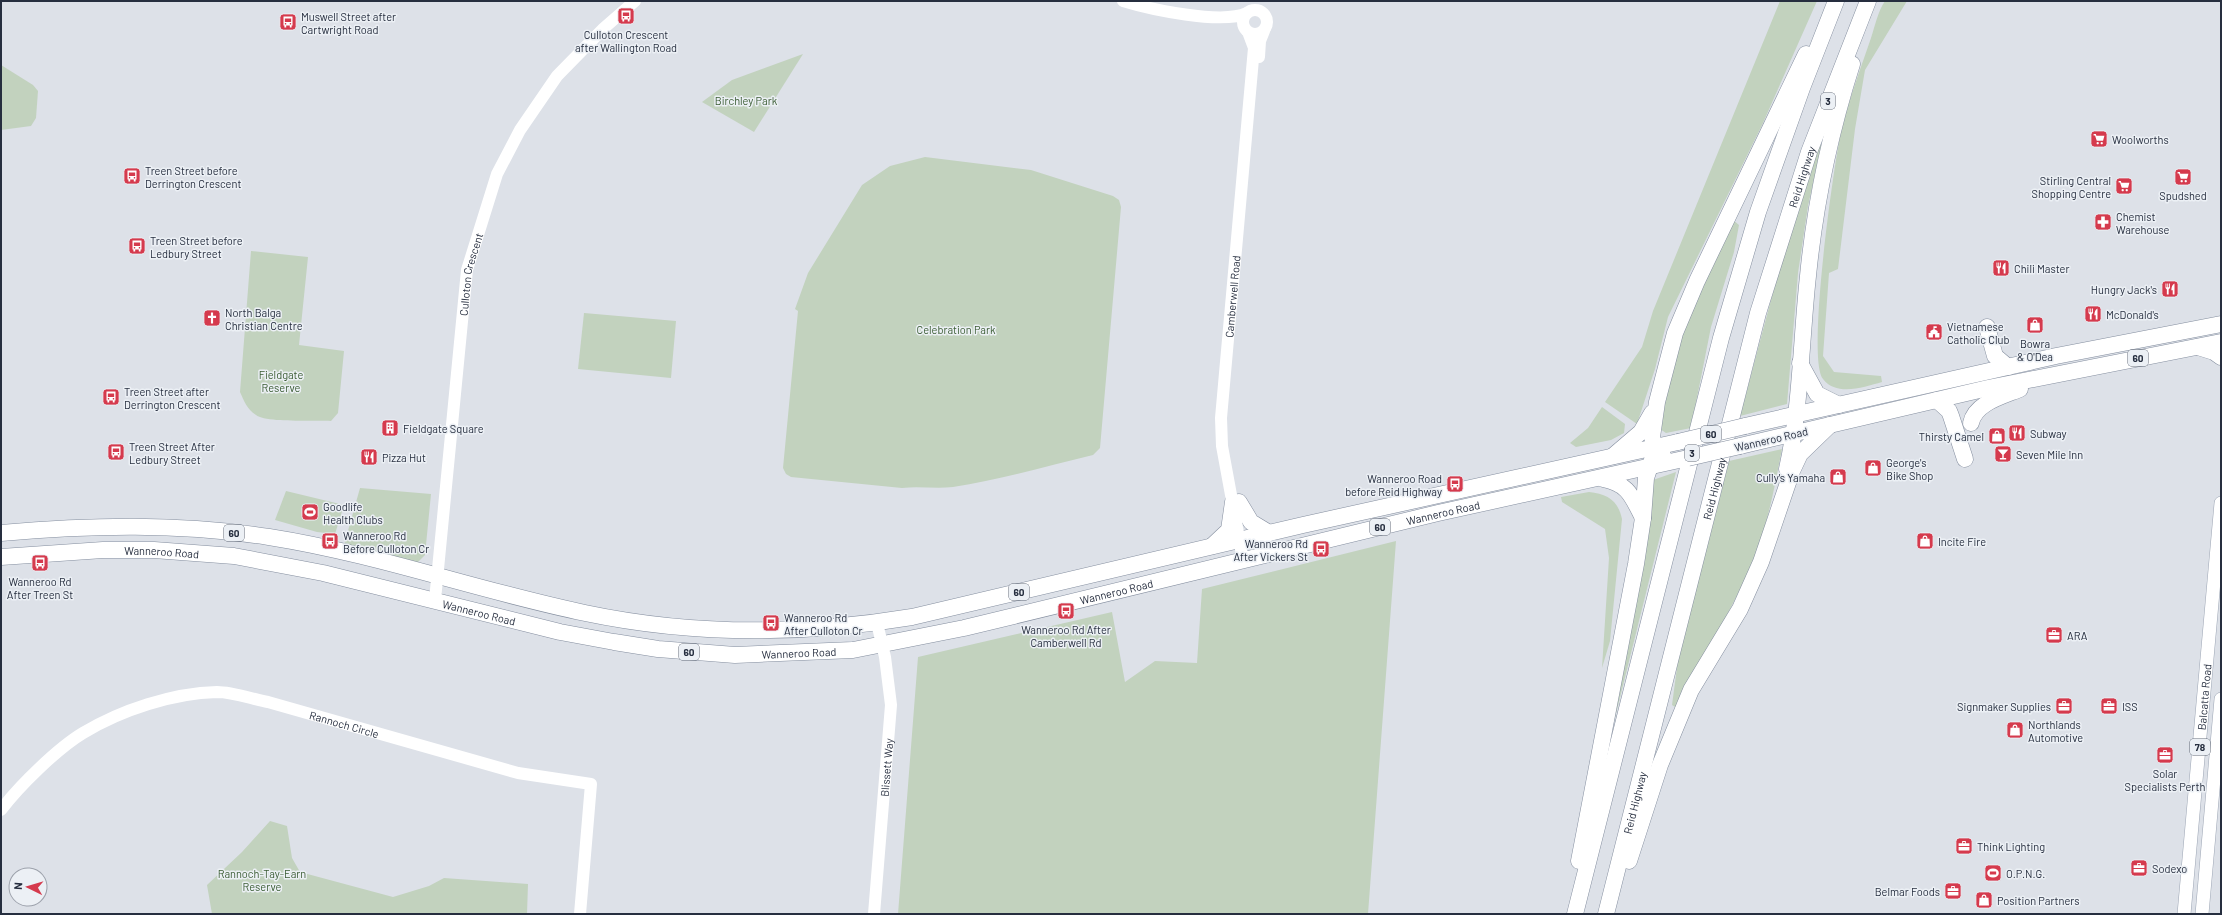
<svg xmlns="http://www.w3.org/2000/svg" width="2222" height="915" font-family="Barlow,sans-serif">
<style>
.green{fill:#c2d2be}
.lines{fill:none;stroke-linecap:round;stroke-linejoin:round}
.primary-casing{stroke:#9ca5b4;stroke-width:14}
.highway-casing{stroke:#848e9f;stroke-width:17}
.secondary{stroke:#fff;stroke-width:12}
.primary{stroke:#fff;stroke-width:13}
.highway{stroke:#fff;stroke-width:16}
.highway-bridge-casing{stroke:#848e9f;stroke-width:17;stroke-linecap:butt}
.highway-bridge{stroke:#fff;stroke-width:16}
.labels{text-anchor:middle;dominant-baseline:central;stroke-width:3;stroke-linejoin:round;paint-order:stroke}
.shield{fill:#ecf0f5;stroke:#616876;stroke-width:1}
.shield-label{font-size:10px;font-weight:bold;fill:#262e3f}
.poi-label{font-size:11px;fill:#262e3f;stroke:#ecf0f5;text-anchor:start}
.park-label{font-size:11px;fill:#395b32;stroke:#ecf0f5}
.street-label{font-size:11px;fill:#262e3f;stroke:#ecf0f5}
</style>
<rect width="100%" height="100%" fill="#dde1e8"/>
<g class="green">
<path d="M 1780,1 L 1817,1 L 1763,123 L 1668,317 L 1655,369 L 1637,424 L 1605,402 L 1642,347 L 1653,311 Z"/>
<path d="M 1885,1 L 1907,1 L 1865,70 L 1855,129 L 1838,269 L 1829,273 L 1823,356 L 1834,372 L 1881,376 L 1882,382 C 1864,387 1837,397 1823,379 C 1806,359 1834,161 1842,127 C 1850,97 1861,67 1871,38 C 1875,26 1878,11 1885,1 Z"/>
<path d="M 803,54 L 754,132 L 702,102 L 732,80 Z"/>
<path d="M 1,65 L 33,85 L 38,91 L 36,118 L 31,126 L 1,130 Z"/>
<path d="M 1819,143 L 1822,144 L 1808,206 L 1798,273 L 1787,404 L 1740,416 L 1779,270 Z"/>
<path d="M 925,157 L 1031,170 L 1113,196 L 1119,200 L 1121,207 L 1100,448 L 1093,455 C 1047,466 1000,480 953,487 C 936,489 919,486 902,488 L 791,477 L 786,474 L 783,468 L 798,311 L 795,309 L 808,273 L 862,185 L 890,166 Z"/>
<path d="M 1733,220 L 1739,225 L 1734,252 L 1711,327 L 1691,428 L 1666,433 L 1660,429 L 1671,365 L 1698,294 Z"/>
<path d="M 251,251 L 308,257 L 299,345 L 344,351 L 338,413 L 331,421 C 316,420 266,423 256,415 C 247,409 244,401 240,392 Z"/>
<path d="M 584,313 L 676,321 L 671,378 L 578,369 Z"/>
<path d="M 1602,407 L 1625,424 L 1624,433 L 1611,440 L 1576,447 L 1570,443 L 1588,428 Z"/>
<path d="M 1782,449 C 1775,485 1768,524 1754,558 C 1733,610 1702,658 1675,707 L 1672,705 L 1678,660 L 1729,461 Z"/>
<path d="M 1676,472 L 1609,742 L 1653,480 Z"/>
<path d="M 360,488 L 431,494 L 425,555 L 417,563 L 344,545 Z"/>
<path d="M 286,491 L 344,505 L 335,534 L 317,532 L 275,520 Z"/>
<path d="M 1589,492 C 1607,494 1618,500 1622,519 L 1610,641 L 1602,668 L 1609,558 L 1605,529 L 1562,502 L 1561,497 Z"/>
<path d="M 1396,541 L 1368,914 L 898,914 L 918,657 L 1112,612 L 1125,682 L 1155,661 L 1197,663 L 1202,589 Z"/>
<path d="M 270,821 L 287,826 L 292,858 L 300,872 L 393,897 L 429,886 L 444,878 L 528,884 L 527,914 L 212,914 L 207,885 L 242,852 Z"/>
</g>
<g class="lines">
<g class="primary-casing">
<g id="primary">
<path id="s5" d="M 2184,914 L 2221,503"/>
<path d="M 2202,914 L 2221,699"/>
</g>
</g>
<g class="highway-casing">
<g id="highway">
<path d="M 1987,327 L 1995,356 L 2008,367"/>
<path d="M 2198,347 L 2214,352 L 2221,357"/>
<path d="M 1800,363 L 1817,394 L 1839,405"/>
<path d="M 1937,400 L 1949,411 L 1951,416 L 1965,459"/>
<path d="M 1971,423 C 1975,403 2003,396 2020,389"/>
<path d="M 1745,426 L 2056,356 L 2221,324"/>
<path d="M 1740,446 L 1988,388 L 2221,342"/>
<path d="M 1663,455 L 1655,448 L 1652,437 L 1657,402 L 1675,333 L 1697,281 L 1806,54"/>
<path d="M 1613,456 L 1641,432 L 1652,413"/>
<path d="M 1787,469 C 1801,406 1801,340 1808,276 C 1815,204 1830,133 1852,64"/>
<path d="M 1603,479 C 1629,484 1632,497 1643,518"/>
<path d="M 1239,502 L 1251,522 L 1269,533"/>
<path d="M 1,533 C 91,525 180,523 269,537 C 377,554 479,591 585,613 C 694,636 803,635 912,617 L 1303,525 L 1678,442"/>
<path d="M 1212,546 L 1229,530 L 1233,502"/>
<path id="s6" d="M 1,557 L 103,550 L 154,550 L 234,556 L 323,573 L 560,632 L 614,642 L 658,649 L 735,655 L 853,650 L 964,628 L 1438,513 L 1688,458"/>
<path d="M 1579,861 L 1636,564 L 1643,518 L 1646,478 L 1652,460"/>
<path d="M 1629,861 L 1660,765 L 1691,690 L 1740,609 L 1761,562 L 1792,471 L 1800,454 L 1830,425"/>
<path d="M 1575,914 L 1721,338 L 1758,212 L 1802,88 L 1836,1"/>
<path id="s7" d="M 1606,914 L 1758,313 L 1809,152 L 1868,1"/>
</g>
</g>
<g class="secondary">
<path d="M 1123,1 C 1149,9 1222,25 1247,13"/>
<circle cx="1255" cy="22" r="12"/>
<path d="M 1259,57 L 1260,41 L 1264,31"/>
<path id="s1" d="M 1243,560 L 1222,446 L 1221,418 L 1253,59 L 1254,48 L 1248,32"/>
<path id="s2" d="M 435,600 L 467,270 L 497,174 L 520,130 L 557,76 L 604,28 L 635,1"/>
<path id="s3" d="M 1,810 C 19,786 58,748 83,733 C 121,710 173,693 217,692 C 233,692 252,699 268,702 L 518,773 L 591,784 L 580,914"/>
<path id="s4" d="M 874,914 L 891,705 L 885,657 L 877,623"/>
</g>
<use href="#primary" class="primary"/>
<use href="#highway" class="highway"/>
<g class="highway-bridge-casing">
<g id="highway-bridge">
<path d="M 1678,442 L 1745,426"/>
<path d="M 1688,458 L 1740,446"/>
</g>
</g>
<use href="#highway-bridge" class="highway-bridge"/>
</g>
<defs>
<g id="bus-square" transform="scale(0.9)"><rect x="-9" y="-9" width="18" height="18" rx="4" fill="#d53a4d" stroke="#ecf0f5"/><path d="M-5-6H5V4H4V6H2V4H-2V6H-4V4H-5ZM-3.5-4V0h7V-4ZM-3.5 1.2v1.5H-2V1.2ZM2 1.2v1.5H3.5V1.2Z" fill="#fff"/></g>
<g id="supermarket-square" transform="scale(0.9)"><rect x="-9" y="-9" width="18" height="18" rx="4" fill="#d53a4d" stroke="#ecf0f5"/><path d="M-6-5.5h2.5l.6 2H6L4.5 2H-2.5L-4.4-4H-6ZM-1.5 3.2a1.3 1.3 0 1 0 .1 0ZM3 3.2a1.3 1.3 0 1 0 .1 0Z" fill="#fff"/></g>
<g id="pharmacy-square" transform="scale(0.9)"><rect x="-9" y="-9" width="18" height="18" rx="4" fill="#d53a4d" stroke="#ecf0f5"/><path d="M-2-6h4v4h4v4h-4v4h-4v-4h-4v-4h4Z" fill="#fff"/></g>
<g id="restaurant-square" transform="scale(0.9)"><rect x="-9" y="-9" width="18" height="18" rx="4" fill="#d53a4d" stroke="#ecf0f5"/><path d="M-5-6h1v4h1v-4h1v4h1v-4h1v5L-1.5 .5V6h-2V.5L-5-1ZM5-6V6H3V1.5H1.5Q1.5-4 5-6Z" fill="#fff"/></g>
<g id="church-square" transform="scale(0.9)"><rect x="-9" y="-9" width="18" height="18" rx="4" fill="#d53a4d" stroke="#ecf0f5"/><path d="M-1.2-6h2.4v3.5h3.3v2.4h-3.3V6h-2.4V-.1h-3.3v-2.4h3.3Z" fill="#fff"/></g>
<g id="shop-square" transform="scale(0.9)"><rect x="-9" y="-9" width="18" height="18" rx="4" fill="#d53a4d" stroke="#ecf0f5"/><path d="M-5-2.5h2.3a2.7 3.5 0 0 1 5.4 0H5L5.5 6h-11ZM-1.5-2.5h3a1.5 2.3 0 0 0-3 0Z" fill="#fff"/></g>
<g id="civic-square" transform="scale(0.9)"><rect x="-9" y="-9" width="18" height="18" rx="4" fill="#d53a4d" stroke="#ecf0f5"/><path d="M-.6-6.5H3V-4.5H.6V-3L4-1V1h2V6H-6V1h2V-1L-.6-3ZM-1.2 2.5V6h2.4V2.5Z" fill="#fff"/></g>
<g id="building-square" transform="scale(0.9)"><rect x="-9" y="-9" width="18" height="18" rx="4" fill="#d53a4d" stroke="#ecf0f5"/><path d="M-4-6H4V6H1V3H-1V6H-4ZM-2.5-4.3h1.7v1.8h-1.7ZM.8-4.3h1.7v1.8H.8ZM-2.5-1h1.7V.8h-1.7ZM.8-1h1.7V.8H.8Z" fill="#fff"/></g>
<g id="bar-square" transform="scale(0.9)"><rect x="-9" y="-9" width="18" height="18" rx="4" fill="#d53a4d" stroke="#ecf0f5"/><path d="M-6-5H6L.8 .8V4.5H3.5V6h-7V4.5H-.8V.8Z" fill="#fff"/></g>
<g id="stadium-square" transform="scale(0.9)"><rect x="-9" y="-9" width="18" height="18" rx="4" fill="#d53a4d" stroke="#ecf0f5"/><path d="M0-5a6.5 5 0 1 0 0 10a6.5 5 0 1 0 0-10ZM-3.5-1.8h7v3.6h-7Z" fill="#fff"/></g>
<g id="office-square" transform="scale(0.9)"><rect x="-9" y="-9" width="18" height="18" rx="4" fill="#d53a4d" stroke="#ecf0f5"/><path d="M-6-3h4V-5.5h4V-3h4V5H-6ZM-1-4.5V-3h2v-1.5ZM-6 0V1H6V0Z" fill="#fff"/></g>
</defs>
<g fill-rule="evenodd">
<use href="#bus-square" x="626" y="16"/>
<use href="#bus-square" x="288" y="22"/>
<use href="#supermarket-square" x="2099" y="139"/>
<use href="#bus-square" x="132" y="176"/>
<use href="#supermarket-square" x="2183" y="177"/>
<use href="#supermarket-square" x="2124" y="186"/>
<use href="#pharmacy-square" x="2103" y="222"/>
<use href="#bus-square" x="137" y="246"/>
<use href="#restaurant-square" x="2001" y="268"/>
<use href="#restaurant-square" x="2170" y="289"/>
<use href="#restaurant-square" x="2093" y="314"/>
<use href="#church-square" x="212" y="318"/>
<use href="#shop-square" x="2035" y="325"/>
<use href="#civic-square" x="1934" y="332"/>
<use href="#bus-square" x="111" y="397"/>
<use href="#building-square" x="390" y="428"/>
<use href="#restaurant-square" x="2017" y="433"/>
<use href="#shop-square" x="1997" y="436"/>
<use href="#bus-square" x="116" y="452"/>
<use href="#bar-square" x="2003" y="454"/>
<use href="#restaurant-square" x="369" y="457"/>
<use href="#shop-square" x="1873" y="468"/>
<use href="#shop-square" x="1838" y="477"/>
<use href="#bus-square" x="1455" y="484"/>
<use href="#stadium-square" x="310" y="512"/>
<use href="#bus-square" x="330" y="541"/>
<use href="#shop-square" x="1925" y="541"/>
<use href="#bus-square" x="1321" y="549"/>
<use href="#bus-square" x="40" y="563"/>
<use href="#bus-square" x="1066" y="611"/>
<use href="#bus-square" x="771" y="623"/>
<use href="#office-square" x="2054" y="635"/>
<use href="#office-square" x="2064" y="706"/>
<use href="#office-square" x="2109" y="706"/>
<use href="#shop-square" x="2015" y="730"/>
<use href="#office-square" x="2165" y="755"/>
<use href="#office-square" x="1964" y="846"/>
<use href="#office-square" x="2139" y="868"/>
<use href="#stadium-square" x="1993" y="873"/>
<use href="#office-square" x="1953" y="891"/>
<use href="#shop-square" x="1984" y="900"/>
</g>
<g class="labels">
<g class="shield">
<rect x="1821" y="93" width="14" height="16" rx="3"/>
<rect x="2128" y="350" width="20" height="16" rx="3"/>
<rect x="1701" y="426" width="20" height="16" rx="3"/>
<rect x="1685" y="445" width="14" height="16" rx="3"/>
<rect x="1370" y="519" width="20" height="16" rx="3"/>
<rect x="224" y="525" width="20" height="16" rx="3"/>
<rect x="1009" y="584" width="20" height="16" rx="3"/>
<rect x="679" y="644" width="20" height="16" rx="3"/>
<rect x="2190" y="739" width="20" height="16" rx="3"/>
</g>
<g class="shield-label">
<text x="1828" y="101">3</text>
<text x="2138" y="358">60</text>
<text x="1711" y="434">60</text>
<text x="1692" y="453">3</text>
<text x="1380" y="527">60</text>
<text x="234" y="533">60</text>
<text x="1019" y="592">60</text>
<text x="689" y="652">60</text>
<text x="2200" y="747">78</text>
</g>
<g class="poi-label">
<text x="301" y="16">Muswell Street after<tspan x="301" dy="13">Cartwright Road</tspan></text>
<text x="626" y="34" text-anchor="middle">Culloton Crescent<tspan x="626" dy="13">after Wallington Road</tspan></text>
<text x="2112" y="139">Woolworths</text>
<text x="145" y="170">Treen Street before<tspan x="145" dy="13">Derrington Crescent</tspan></text>
<text x="2111" y="180" text-anchor="end">Stirling Central<tspan x="2111" dy="13">Shopping Centre</tspan></text>
<text x="2183" y="195" text-anchor="middle">Spudshed</text>
<text x="2116" y="216">Chemist<tspan x="2116" dy="13">Warehouse</tspan></text>
<text x="150" y="240">Treen Street before<tspan x="150" dy="13">Ledbury Street</tspan></text>
<text x="2014" y="268">Chili Master</text>
<text x="2157" y="289" text-anchor="end">Hungry Jack's</text>
<text x="225" y="312">North Balga<tspan x="225" dy="13">Christian Centre</tspan></text>
<text x="2106" y="314">McDonald's</text>
<text x="1947" y="326">Vietnamese<tspan x="1947" dy="13">Catholic Club</tspan></text>
<text x="2035" y="343" text-anchor="middle">Bowra<tspan x="2035" dy="13">&amp; O'Dea</tspan></text>
<text x="124" y="391">Treen Street after<tspan x="124" dy="13">Derrington Crescent</tspan></text>
<text x="403" y="428">Fieldgate Square</text>
<text x="2030" y="433">Subway</text>
<text x="1984" y="436" text-anchor="end">Thirsty Camel</text>
<text x="129" y="446">Treen Street After<tspan x="129" dy="13">Ledbury Street</tspan></text>
<text x="2016" y="454">Seven Mile Inn</text>
<text x="382" y="457">Pizza Hut</text>
<text x="1886" y="462">George's<tspan x="1886" dy="13">Bike Shop</tspan></text>
<text x="1825" y="477" text-anchor="end">Cully's Yamaha</text>
<text x="1442" y="478" text-anchor="end">Wanneroo Road<tspan x="1442" dy="13">before Reid Highway</tspan></text>
<text x="323" y="506">Goodlife<tspan x="323" dy="13">Health Clubs</tspan></text>
<text x="343" y="535">Wanneroo Rd<tspan x="343" dy="13">Before Culloton Cr</tspan></text>
<text x="1938" y="541">Incite Fire</text>
<text x="1308" y="543" text-anchor="end">Wanneroo Rd<tspan x="1308" dy="13">After Vickers St</tspan></text>
<text x="40" y="581" text-anchor="middle">Wanneroo Rd<tspan x="40" dy="13">After Treen St</tspan></text>
<text x="784" y="617">Wanneroo Rd<tspan x="784" dy="13">After Culloton Cr</tspan></text>
<text x="1066" y="629" text-anchor="middle">Wanneroo Rd After<tspan x="1066" dy="13">Camberwell Rd</tspan></text>
<text x="2067" y="635">ARA</text>
<text x="2051" y="706" text-anchor="end">Signmaker Supplies</text>
<text x="2122" y="706">ISS</text>
<text x="2028" y="724">Northlands<tspan x="2028" dy="13">Automotive</tspan></text>
<text x="2165" y="773" text-anchor="middle">Solar<tspan x="2165" dy="13">Specialists Perth</tspan></text>
<text x="1977" y="846">Think Lighting</text>
<text x="2152" y="868">Sodexo</text>
<text x="2006" y="873">O.P.N.G.</text>
<text x="1940" y="891" text-anchor="end">Belmar Foods</text>
<text x="1997" y="900">Position Partners</text>
</g>
<g class="park-label">
<text x="746" y="100">Birchley Park</text>
<text x="956" y="329">Celebration Park</text>
<text x="281" y="374">Fieldgate<tspan x="281" dy="13">Reserve</tspan></text>
<text x="262" y="873">Rannoch-Tay-Earn<tspan x="262" dy="13">Reserve</tspan></text>
</g>
<g class="street-label">
<text stroke="none"><textPath href="#s7" startOffset="763">Reid Highway</textPath></text>
<text stroke="none"><textPath href="#s2" startOffset="328">Culloton Crescent</textPath></text>
<text stroke="none"><textPath href="#s1" startOffset="266">Camberwell Road</textPath></text>
<text transform="translate(1771 439) rotate(-13)">Wanneroo Road</text>
<text stroke="none"><textPath href="#s7" startOffset="439">Reid Highway</textPath></text>
<text stroke="none"><textPath href="#s6" startOffset="1469">Wanneroo Road</textPath></text>
<text stroke="none"><textPath href="#s6" startOffset="161">Wanneroo Road</textPath></text>
<text stroke="none"><textPath href="#s6" startOffset="1133">Wanneroo Road</textPath></text>
<text stroke="none"><textPath href="#s6" startOffset="485">Wanneroo Road</textPath></text>
<text stroke="none"><textPath href="#s6" startOffset="809">Wanneroo Road</textPath></text>
<text stroke="none"><textPath href="#s5" startOffset="218">Balcatta Road</textPath></text>
<text stroke="none"><textPath href="#s3" startOffset="386">Rannoch Circle</textPath></text>
<text stroke="none"><textPath href="#s4" startOffset="147">Blissett Way</textPath></text>
<text stroke="none"><textPath href="#s7" startOffset="115">Reid Highway</textPath></text>
</g>
</g>
<rect width="2222" height="915" fill="none" stroke="#262e3f" stroke-width="4"/>
<g transform="translate(28 887) rotate(275)"><circle r="19" fill="#ecf0f5" stroke="#9da2ac"/>
<path d="M0-3L7 15L0 10L-7 15Z" fill="#d53a4d"/>
<text y="-6" font-size="11" font-weight="bold" text-anchor="middle" fill="#262e3f">N</text>
</g>
</svg>
